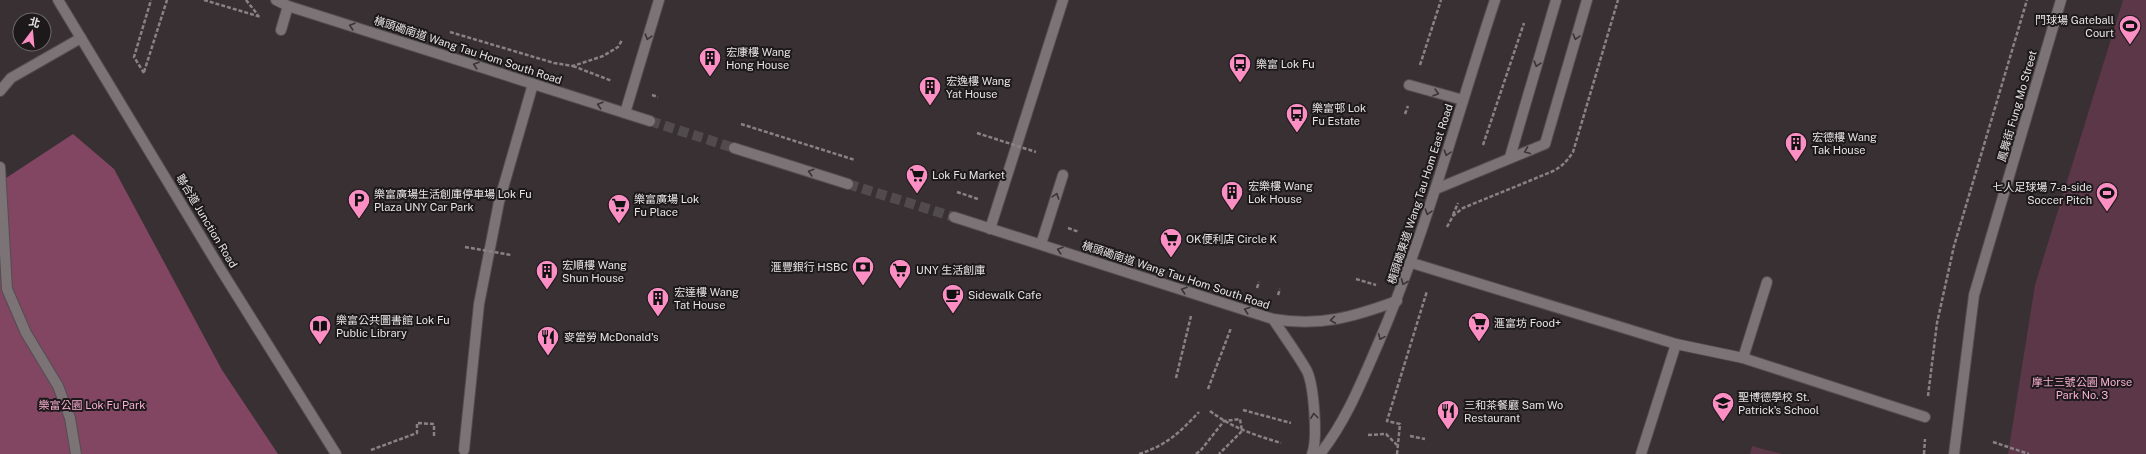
<svg xmlns="http://www.w3.org/2000/svg" width="2146" height="454" font-family="'Public Sans','Noto Sans TC',sans-serif">
<style>
.green{fill:#5b3748}
.forest{fill:#824663}
.lines{fill:none;stroke-linecap:round;stroke-linejoin:round}
.tertiary-tunnel{stroke:#524b4e;stroke-width:10;stroke-dasharray:10 5;stroke-linecap:butt}
.service-casing{stroke:#534d4f;stroke-width:12}
.tertiary-casing{stroke:#534d4f;stroke-width:12}
.secondary-casing{stroke:#534d4f;stroke-width:12}
.path{stroke:#898285;stroke-width:2.5;stroke-dasharray:4 2;stroke-linecap:butt}
.service{stroke:#7c7377;stroke-width:10}
.tertiary{stroke:#7c7377;stroke-width:10}
.secondary{stroke:#7c7377;stroke-width:10}
.path-bridge{stroke:#898285;stroke-width:2.5;stroke-dasharray:4 2;stroke-linecap:butt}
.oneway{stroke:#3a3436}
.labels{text-anchor:middle;dominant-baseline:central;stroke-width:4;stroke-linejoin:round;paint-order:stroke}
.poi-label{font-size:11px;fill:#e7e2e4;stroke:#1d191a;text-anchor:start}
.street-label{font-size:11px;fill:#e7e2e4;stroke:#1d191a}
.park-label{font-size:11px;fill:#f9afd1;stroke:#1d191a}
</style>
<rect width="100%" height="100%" fill="#383033"/>
<g class="green">
<path d="M 2123,0 L 2146,0 L 2146,454 L 2008,454 L 2035,285 Z"/>
<path d="M 1752,446 L 1782,454 L 1750,454 Z"/>
</g>
<path class="forest" d="M 73,134 L 114,169 L 222,370 L 278,454 L 0,454 L 0,182 Z"/>
<g class="lines">
<g class="tertiary-tunnel">
<path d="M 650,121 L 734,148"/>
<path d="M 848,184 L 954,217"/>
</g>
<g class="service-casing">
<g id="service">
<path d="M 281,30 L 288,6"/>
<path d="M 1409,85 L 1463,100"/>
<path d="M 0,91 L 11,78 L 81,38"/>
<path d="M 625,113 L 659,0"/>
<path d="M 1510,157 L 1556,0"/>
<path d="M 0,167 L 7,289 L 26,333 L 58,386 L 70,418 L 76,454"/>
<path d="M 1436,189 L 1545,144 L 1587,0"/>
<path d="M 990,229 L 1063,0"/>
<path d="M 1041,244 L 1063,175"/>
<path d="M 1412,263 L 1676,344 L 1743,358 L 1925,417"/>
<path d="M 1743,358 L 1767,282"/>
<path d="M 464,450 L 479,304 L 499,202 L 533,84"/>
<path d="M 1641,454 L 1676,344"/>
</g>
</g>
<g class="tertiary-casing">
<g id="tertiary">
<path d="M 276,0 L 288,6 L 650,121"/>
<path d="M 734,148 L 848,184"/>
<path d="M 954,217 L 1273,319 C 1320,327 1353,317 1397,301"/>
<path d="M 1273,319 C 1284,336 1297,353 1307,371 C 1314,386 1318,440 1312,454"/>
<path d="M 1320,454 C 1346,421 1361,383 1378,344 C 1426,233 1457,115 1495,0"/>
</g>
</g>
<g class="secondary-casing">
<g id="secondary">
<path d="M 58,0 L 221,270 L 336,454"/>
<path d="M 1954,454 L 1974,295 L 2061,0"/>
</g>
</g>
<g class="path">
<path d="M 204,0 L 261,17"/>
<path d="M 246,0 L 258,15"/>
<path d="M 450,32 L 554,63 L 573,66 L 603,56 L 618,47 L 622,40"/>
<path d="M 1420,65 L 1441,0"/>
<path d="M 573,66 L 612,81"/>
<path d="M 144,72 L 167,0"/>
<path d="M 144,73 L 134,57 L 151,0"/>
<path d="M 652,95 L 658,97"/>
<path d="M 1405,114 L 1408,106"/>
<path d="M 741,124 L 855,160"/>
<path d="M 1483,145 L 1524,23"/>
<path d="M 957,192 L 978,199"/>
<path d="M 1453,215 L 1458,203"/>
<path d="M 1447,227 L 1453,216 L 1463,208 L 1551,172 C 1562,167 1567,161 1573,152 L 1618,0"/>
<path d="M 1068,228 L 1079,232"/>
<path d="M 1356,279 L 1376,285"/>
<path d="M 1257,288 L 1259,282"/>
<path d="M 1278,295 L 1280,289"/>
<path d="M 1176,378 L 1191,316"/>
<path d="M 1208,389 L 1231,328"/>
<path d="M 1928,396 L 1937,323 L 1954,246 L 2027,0"/>
<path d="M 1243,410 L 1291,423"/>
<path d="M 1210,411 C 1232,428 1255,435 1281,443"/>
<path d="M 1368,435 L 1386,434 L 1397,445"/>
<path d="M 1410,436 L 1425,439"/>
<path d="M 1993,442 L 2029,454"/>
<path d="M 371,450 L 417,433 L 417,423 L 434,424 L 434,436"/>
<path d="M 1139,454 C 1167,445 1179,433 1199,412"/>
<path d="M 1196,454 L 1201,450 L 1224,421 L 1240,419 L 1242,431 L 1219,454"/>
<path d="M 1397,454 L 1400,424 L 1387,421 L 1427,291"/>
<path d="M 1924,454 L 1925,439"/>
</g>
<use href="#service" class="service"/>
<use href="#tertiary" class="tertiary"/>
<use href="#secondary" class="secondary"/>
<g class="path-bridge">
<path d="M 977,133 L 1036,152"/>
<path d="M 465,247 L 511,255"/>
</g>
</g>
<defs><path id="oneway-chevron" d="M-2-3.5L2.5 0L-2 3.5" fill="none" stroke-width="1.6" stroke-linecap="round" stroke-linejoin="round"/></defs>
<g class="oneway">
<use href="#oneway-chevron" transform="translate(352 26) rotate(-163)"/>
<use href="#oneway-chevron" transform="translate(648 37) rotate(107)"/>
<use href="#oneway-chevron" transform="translate(1576 37) rotate(106)"/>
<use href="#oneway-chevron" transform="translate(1537 64) rotate(106)"/>
<use href="#oneway-chevron" transform="translate(476 65) rotate(-162)"/>
<use href="#oneway-chevron" transform="translate(1436 93) rotate(16)"/>
<use href="#oneway-chevron" transform="translate(600 105) rotate(-162)"/>
<use href="#oneway-chevron" transform="translate(1527 151) rotate(158)"/>
<use href="#oneway-chevron" transform="translate(1447 153) rotate(108)"/>
<use href="#oneway-chevron" transform="translate(811 172) rotate(-163)"/>
<use href="#oneway-chevron" transform="translate(1056 196) rotate(-72)"/>
<use href="#oneway-chevron" transform="translate(1428 212) rotate(108)"/>
<use href="#oneway-chevron" transform="translate(1060 250) rotate(-162)"/>
<use href="#oneway-chevron" transform="translate(1404 282) rotate(112)"/>
<use href="#oneway-chevron" transform="translate(1184 290) rotate(-162)"/>
<use href="#oneway-chevron" transform="translate(1247 310) rotate(-162)"/>
<use href="#oneway-chevron" transform="translate(1333 320) rotate(172)"/>
<use href="#oneway-chevron" transform="translate(1381 337) rotate(114)"/>
<use href="#oneway-chevron" transform="translate(1314 416) rotate(-97)"/>
</g>
<defs>
<g id="stadium-pin" transform="scale(1.15)"><path d="M0 17L-7.5 6A9.5 9.5 0 1 1 7.5 6Z" fill="#fb8fc4" stroke="#1d191a"/><path d="M0-5a6.5 5 0 1 0 0 10a6.5 5 0 1 0 0-10ZM-3.5-1.8h7v3.6h-7Z" fill="#111"/></g>
<g id="building-pin" transform="scale(1.15)"><path d="M0 17L-7.5 6A9.5 9.5 0 1 1 7.5 6Z" fill="#fb8fc4" stroke="#1d191a"/><path d="M-4-6H4V6H1V3H-1V6H-4ZM-2.5-4.3h1.7v1.8h-1.7ZM.8-4.3h1.7v1.8H.8ZM-2.5-1h1.7V.8h-1.7ZM.8-1h1.7V.8H.8Z" fill="#111"/></g>
<g id="bus-pin" transform="scale(1.15)"><path d="M0 17L-7.5 6A9.5 9.5 0 1 1 7.5 6Z" fill="#fb8fc4" stroke="#1d191a"/><path d="M-5-6H5V4H4V6H2V4H-2V6H-4V4H-5ZM-3.5-4V0h7V-4ZM-3.5 1.2v1.5H-2V1.2ZM2 1.2v1.5H3.5V1.2Z" fill="#111"/></g>
<g id="supermarket-pin" transform="scale(1.15)"><path d="M0 17L-7.5 6A9.5 9.5 0 1 1 7.5 6Z" fill="#fb8fc4" stroke="#1d191a"/><path d="M-6-5.5h2.5l.6 2H6L4.5 2H-2.5L-4.4-4H-6ZM-1.5 3.2a1.3 1.3 0 1 0 .1 0ZM3 3.2a1.3 1.3 0 1 0 .1 0Z" fill="#111"/></g>
<g id="parking-pin" transform="scale(1.15)"><path d="M0 17L-7.5 6A9.5 9.5 0 1 1 7.5 6Z" fill="#fb8fc4" stroke="#1d191a"/><path d="M-3.5-5.5H1a3.5 3.5 0 0 1 0 7H-1V5.5H-3.5ZM-1-3.4V-.6H.8a1.4 1.4 0 0 0 0-2.8Z" fill="#111"/></g>
<g id="bank-pin" transform="scale(1.15)"><path d="M0 17L-7.5 6A9.5 9.5 0 1 1 7.5 6Z" fill="#fb8fc4" stroke="#1d191a"/><path d="M-6-4H6V4H-6ZM0-2.3a2.3 2.3 0 1 0 0 4.6a2.3 2.3 0 1 0 0-4.6Z" fill="#111"/></g>
<g id="cafe-pin" transform="scale(1.15)"><path d="M0 17L-7.5 6A9.5 9.5 0 1 1 7.5 6Z" fill="#fb8fc4" stroke="#1d191a"/><path d="M-5.5-4.5H6V0H3Q3 3.5 0 3.5H-2.5Q-5.5 3.5-5.5 0ZM3-3.2v2h1.7v-2ZM-6 4.5H4V6H-6Z" fill="#111"/></g>
<g id="library-pin" transform="scale(1.15)"><path d="M0 17L-7.5 6A9.5 9.5 0 1 1 7.5 6Z" fill="#fb8fc4" stroke="#1d191a"/><path d="M-6-4Q-3-5.5-.7-3.5V5Q-3 3-6 4ZM6-4Q3-5.5 .7-3.5V5Q3 3 6 4Z" fill="#111"/></g>
<g id="restaurant-pin" transform="scale(1.15)"><path d="M0 17L-7.5 6A9.5 9.5 0 1 1 7.5 6Z" fill="#fb8fc4" stroke="#1d191a"/><path d="M-5-6h1v4h1v-4h1v4h1v-4h1v5L-1.5 .5V6h-2V.5L-5-1ZM5-6V6H3V1.5H1.5Q1.5-4 5-6Z" fill="#111"/></g>
<g id="school-pin" transform="scale(1.15)"><path d="M0 17L-7.5 6A9.5 9.5 0 1 1 7.5 6Z" fill="#fb8fc4" stroke="#1d191a"/><path d="M0-5L7-2L0 1L-7-2ZM-4 1L0 2.5L4 1V4Q0 6-4 4Z" fill="#111"/></g>
</defs>
<g fill-rule="evenodd">
<use href="#stadium-pin" x="2130" y="26"/>
<use href="#building-pin" x="710" y="58"/>
<use href="#bus-pin" x="1240" y="64"/>
<use href="#building-pin" x="930" y="87"/>
<use href="#bus-pin" x="1297" y="114"/>
<use href="#building-pin" x="1796" y="143"/>
<use href="#supermarket-pin" x="917" y="175"/>
<use href="#building-pin" x="1232" y="192"/>
<use href="#stadium-pin" x="2107" y="193"/>
<use href="#parking-pin" x="359" y="200"/>
<use href="#supermarket-pin" x="619" y="205"/>
<use href="#supermarket-pin" x="1171" y="239"/>
<use href="#bank-pin" x="863" y="267"/>
<use href="#supermarket-pin" x="900" y="270"/>
<use href="#building-pin" x="547" y="271"/>
<use href="#cafe-pin" x="953" y="295"/>
<use href="#building-pin" x="658" y="298"/>
<use href="#supermarket-pin" x="1479" y="323"/>
<use href="#library-pin" x="320" y="326"/>
<use href="#restaurant-pin" x="548" y="337"/>
<use href="#school-pin" x="1723" y="403"/>
<use href="#restaurant-pin" x="1448" y="411"/>
</g>
<g class="labels">
<g class="poi-label">
<text x="2114" y="20" text-anchor="end">門球場 Gateball<tspan x="2114" dy="13">Court</tspan></text>
<text x="726" y="52">宏康樓 Wang<tspan x="726" dy="13">Hong House</tspan></text>
<text x="1256" y="64">樂富 Lok Fu</text>
<text x="946" y="81">宏逸樓 Wang<tspan x="946" dy="13">Yat House</tspan></text>
<text x="1312" y="108">樂富邨 Lok<tspan x="1312" dy="13">Fu Estate</tspan></text>
<text x="1812" y="137">宏德樓 Wang<tspan x="1812" dy="13">Tak House</tspan></text>
<text x="932" y="175">Lok Fu Market</text>
<text x="1248" y="186">宏樂樓 Wang<tspan x="1248" dy="13">Lok House</tspan></text>
<text x="2092" y="187" text-anchor="end">七人足球場 7-a-side<tspan x="2092" dy="13">Soccer Pitch</tspan></text>
<text x="374" y="194">樂富廣場生活創庫停車場 Lok Fu<tspan x="374" dy="13">Plaza UNY Car Park</tspan></text>
<text x="634" y="199">樂富廣場 Lok<tspan x="634" dy="13">Fu Place</tspan></text>
<text x="1186" y="239">OK便利店 Circle K</text>
<text x="562" y="265">宏順樓 Wang<tspan x="562" dy="13">Shun House</tspan></text>
<text x="848" y="267" text-anchor="end">滙豐銀行 HSBC</text>
<text x="916" y="270">UNY 生活創庫</text>
<text x="674" y="292">宏達樓 Wang<tspan x="674" dy="13">Tat House</tspan></text>
<text x="968" y="295">Sidewalk Cafe</text>
<text x="336" y="320">樂富公共圖書館 Lok Fu<tspan x="336" dy="13">Public Library</tspan></text>
<text x="1494" y="323">滙富坊 Food+</text>
<text x="564" y="337">麥當勞 McDonald's</text>
<text x="1738" y="397">聖博德學校 St.<tspan x="1738" dy="13">Patrick's School</tspan></text>
<text x="1464" y="405">三和茶餐廳 Sam Wo<tspan x="1464" dy="13">Restaurant</tspan></text>
</g>
<g class="street-label">
<text transform="translate(468 50) rotate(18)">橫頭磡南道 Wang Tau Hom South Road</text>
<text transform="translate(2017 106) rotate(-74)">鳳舞街 Fung Mo Street</text>
<text transform="translate(1420 194) rotate(-72)">橫頭磡東道 Wang Tau Hom East Road</text>
<text transform="translate(207 221) rotate(59)">聯合道 Junction Road</text>
<text transform="translate(1176 275) rotate(18)">橫頭磡南道 Wang Tau Hom South Road</text>
</g>
<g class="park-label">
<text x="2082" y="382">摩士三號公園 Morse<tspan x="2082" dy="13">Park No. 3</tspan></text>
<text x="92" y="405">樂富公園 Lok Fu Park</text>
</g>
</g>
<g transform="translate(32 32) rotate(16)"><circle r="19" fill="#1d191a" stroke="#6e696b"/>
<path d="M0-3L7 15L0 10L-7 15Z" fill="#fb8fc4"/>
<text y="-6" font-size="11" font-weight="bold" text-anchor="middle" fill="#e7e2e4">北</text>
</g>
</svg>
